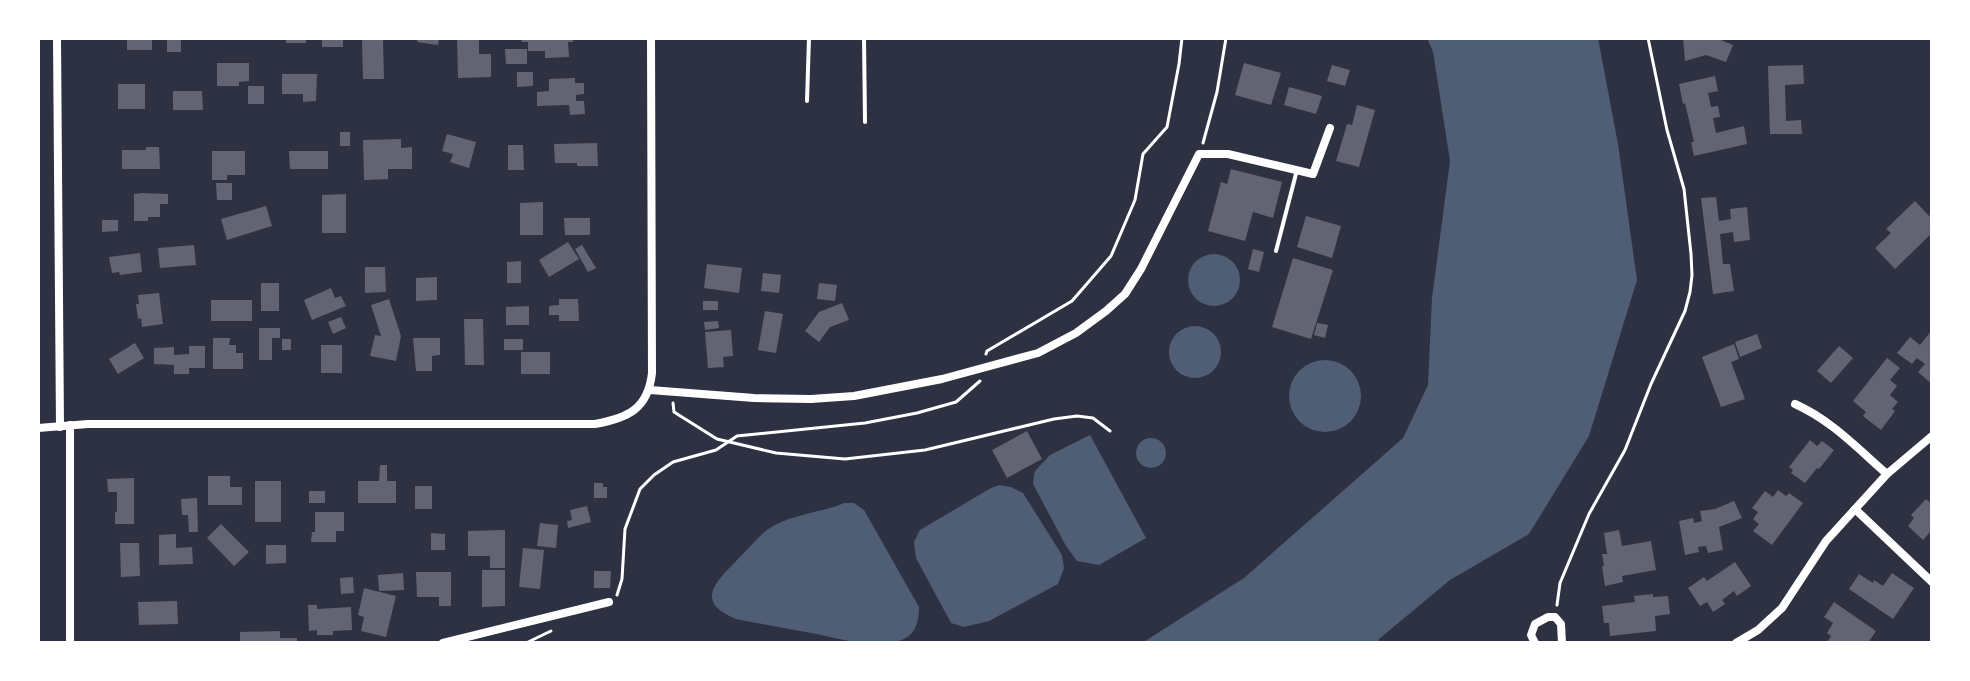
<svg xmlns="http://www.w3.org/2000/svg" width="1970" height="681" font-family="Roboto,sans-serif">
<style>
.water{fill:#4f5d75}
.building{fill:#626471}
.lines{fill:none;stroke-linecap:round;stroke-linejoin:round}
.path{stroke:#fff;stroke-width:3}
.service{stroke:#fff;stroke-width:4}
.minor{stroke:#fff;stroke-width:8}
</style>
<rect width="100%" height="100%" fill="#2d3142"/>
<g class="water">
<path d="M 1427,38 L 1598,38 L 1618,144 L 1637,280 L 1589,436 L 1529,534 L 1450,580 L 1379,639 L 1377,643 L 1142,643 L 1244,578 L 1403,438 L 1428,385 L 1432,298 L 1450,161 L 1433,52 Z"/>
<circle cx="1214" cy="280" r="26"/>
<circle cx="1195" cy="352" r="26"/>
<circle cx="1325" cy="396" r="36"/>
<path d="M 1090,435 L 1146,538 L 1099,565 L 1077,561 L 1066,546 L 1033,484 L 1034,475 L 1035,471 L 1050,455 Z"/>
<circle cx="1151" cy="453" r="15"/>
<path d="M 999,485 L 1011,487 L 1023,493 L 1062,555 L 1064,568 L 1058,584 L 989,621 L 964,627 L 951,623 L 916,558 L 914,542 L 920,530 L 991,488 Z"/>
<path d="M 844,503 L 854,503 L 864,510 L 919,607 C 919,619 917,633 904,639 C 876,651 839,638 811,633 C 786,628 761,624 736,619 C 691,601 719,579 741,556 C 749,548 758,537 767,530 C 786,516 815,513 837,506 Z"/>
</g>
<g class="building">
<rect x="127" y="38" width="25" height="12"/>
<rect x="167" y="38" width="14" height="14"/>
<rect x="286" y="38" width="20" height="5"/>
<rect x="322" y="38" width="21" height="9"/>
<path d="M 418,38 L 439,38 L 438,45 L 417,42 Z"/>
<path d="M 457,38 L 479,38 L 479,54 L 491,54 L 491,77 L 458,78 Z"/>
<path d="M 521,38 L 573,38 L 573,42 L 568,42 L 569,57 L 545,58 L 545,51 L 528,51 L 528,42 L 522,42 Z"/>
<path d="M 1683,38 L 1716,38 L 1733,45 L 1726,62 L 1706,55 L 1685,61 Z"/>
<path d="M 383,39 L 384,79 L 363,79 L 362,40 Z"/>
<path d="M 505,49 L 527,49 L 527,64 L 506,64 Z"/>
<path d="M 217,63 L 249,63 L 249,81 L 239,82 L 239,86 L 217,86 Z"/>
<path d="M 1244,63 L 1281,73 L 1271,105 L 1235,95 Z"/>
<path d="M 1332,65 L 1350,70 L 1345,86 L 1327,81 Z"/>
<path d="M 1803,65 L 1804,84 L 1785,85 L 1786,121 L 1801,120 L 1802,134 L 1770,134 L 1768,66 Z"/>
<path d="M 517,72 L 533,72 L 533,86 L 517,87 Z"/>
<path d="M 282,74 L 317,74 L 316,101 L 303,102 L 303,94 L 282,94 Z"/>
<path d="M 1715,76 L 1718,91 L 1708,93 L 1711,107 L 1718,106 L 1720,117 L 1713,118 L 1716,133 L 1744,126 L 1747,144 L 1694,156 L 1691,142 L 1694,142 L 1685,103 L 1683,104 L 1679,84 Z"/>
<path d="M 575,78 L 575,83 L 584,83 L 584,94 L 576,95 L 576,101 L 584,101 L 585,114 L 570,115 L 569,105 L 537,106 L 537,92 L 549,91 L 549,79 Z"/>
<rect x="118" y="84" width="27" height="25"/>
<rect x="248" y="86" width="16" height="18"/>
<path d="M 1289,87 L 1322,96 L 1316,114 L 1284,105 Z"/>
<path d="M 173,91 L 202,91 L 203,110 L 173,110 Z"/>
<path d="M 1357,105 L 1375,110 L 1359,167 L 1336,161 L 1347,124 L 1352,125 Z"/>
<rect x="340" y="132" width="10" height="14"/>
<path d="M 447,134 L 476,142 L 469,168 L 450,162 L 453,154 L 442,151 Z"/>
<path d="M 401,139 L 401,148 L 412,147 L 412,169 L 388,169 L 388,179 L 364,180 L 363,140 Z"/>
<path d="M 597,143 L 598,166 L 577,166 L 577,163 L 555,163 L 554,144 Z"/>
<path d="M 508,145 L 523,145 L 524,170 L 508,170 Z"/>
<path d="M 146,147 L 159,147 L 160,169 L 122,169 L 122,150 L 146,150 Z"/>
<path d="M 212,151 L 245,151 L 245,175 L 227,175 L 227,180 L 212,180 Z"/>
<path d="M 289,151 L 328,151 L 328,169 L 290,169 Z"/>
<path d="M 1231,169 L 1282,182 L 1273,218 L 1253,212 L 1245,241 L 1208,231 L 1221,182 L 1227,184 Z"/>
<path d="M 216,183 L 232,183 L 232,200 L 217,200 Z"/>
<path d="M 143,193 L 168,194 L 168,204 L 160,204 L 160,217 L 148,217 L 148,221 L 134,221 L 134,194 Z"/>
<path d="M 346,194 L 346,233 L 322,233 L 322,195 Z"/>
<path d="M 1716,197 L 1719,221 L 1731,219 L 1730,209 L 1747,207 L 1750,240 L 1734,242 L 1733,232 L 1720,234 L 1723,264 L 1730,264 L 1734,291 L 1713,294 L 1701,198 Z"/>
<path d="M 1915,201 L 1932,219 L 1932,233 L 1895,269 L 1875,248 L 1891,233 L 1886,229 Z"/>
<path d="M 543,202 L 543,235 L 520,235 L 520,203 Z"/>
<path d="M 266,206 L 272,226 L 227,240 L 221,219 Z"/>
<path d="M 1306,216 L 1341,226 L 1332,258 L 1297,247 Z"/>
<path d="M 564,218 L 590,218 L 590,235 L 565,235 Z"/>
<path d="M 102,220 L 118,220 L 118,231 L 102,232 Z"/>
<path d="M 568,242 L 579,259 L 549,277 L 539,260 Z"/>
<path d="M 194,245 L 196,265 L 160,268 L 158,248 Z"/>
<path d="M 582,245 L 596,268 L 588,272 L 575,249 Z"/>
<path d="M 1253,249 L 1264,252 L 1259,272 L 1248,269 Z"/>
<path d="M 140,253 L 142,272 L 120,275 L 119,272 L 112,273 L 109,257 Z"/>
<path d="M 1293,258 L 1333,270 L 1311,339 L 1272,327 Z"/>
<path d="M 521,261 L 521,283 L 507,283 L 507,262 Z"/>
<path d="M 707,264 L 742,268 L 739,293 L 704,288 Z"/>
<path d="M 365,267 L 385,267 L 386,292 L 365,293 Z"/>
<path d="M 763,273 L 781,275 L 779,293 L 761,291 Z"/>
<path d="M 437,277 L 437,300 L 416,301 L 416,278 Z"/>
<rect x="261" y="283" width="18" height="28"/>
<path d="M 819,283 L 837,285 L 835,301 L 817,299 Z"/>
<path d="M 331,288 L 335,298 L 341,296 L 346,306 L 312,320 L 304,300 Z"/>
<path d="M 159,293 L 163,324 L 142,327 L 141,318 L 138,319 L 136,304 L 139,304 L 138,295 Z"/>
<path d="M 389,299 L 401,336 L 396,361 L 370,356 L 375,335 L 381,336 L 371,305 Z"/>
<path d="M 559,299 L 578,299 L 579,321 L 559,321 L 559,315 L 549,315 L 549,306 L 559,305 Z"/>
<rect x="211" y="300" width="41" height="21"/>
<rect x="703" y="301" width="15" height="9"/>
<path d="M 842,303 L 849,320 L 830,327 L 819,342 L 805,331 L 819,312 Z"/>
<path d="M 529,306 L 529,325 L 506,325 L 506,307 Z"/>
<path d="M 765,311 L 783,314 L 776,353 L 758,350 Z"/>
<path d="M 341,317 L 346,328 L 333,334 L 328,322 Z"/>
<path d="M 464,319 L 483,319 L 484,365 L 465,365 Z"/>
<path d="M 718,321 L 719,328 L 705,330 L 704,322 Z"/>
<path d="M 1317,323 L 1328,325 L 1325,338 L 1314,335 Z"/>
<path d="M 259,328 L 280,328 L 280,338 L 272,338 L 272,360 L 259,360 Z"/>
<path d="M 731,330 L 733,356 L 723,357 L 724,367 L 708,368 L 705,332 Z"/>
<path d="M 1932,330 L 1932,384 L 1918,372 L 1925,364 L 1917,358 L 1912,364 L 1897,353 L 1910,337 L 1920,345 Z"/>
<path d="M 1757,334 L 1762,348 L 1740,357 L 1735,342 Z"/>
<path d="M 213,338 L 230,338 L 229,345 L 236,345 L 236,353 L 243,353 L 243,369 L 213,369 Z"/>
<path d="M 413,338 L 440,338 L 440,355 L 432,356 L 432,371 L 416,371 Z"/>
<rect x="282" y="339" width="9" height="11"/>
<rect x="504" y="339" width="19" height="11"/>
<path d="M 135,343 L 144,358 L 118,374 L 109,359 Z"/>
<path d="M 1734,344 L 1739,359 L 1731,362 L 1745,399 L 1721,407 L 1702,357 Z"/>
<rect x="321" y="345" width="21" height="28"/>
<path d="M 189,346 L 205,346 L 205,368 L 189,368 L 189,374 L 174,374 L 174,365 L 154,364 L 154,348 L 174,347 L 174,355 L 189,354 Z"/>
<path d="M 1839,346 L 1853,358 L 1831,383 L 1817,371 Z"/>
<rect x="521" y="352" width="29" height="22"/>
<path d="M 1887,358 L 1900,368 L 1890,380 L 1897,386 L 1890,395 L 1898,402 L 1892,409 L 1895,411 L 1881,430 L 1863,416 L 1866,412 L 1853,401 Z"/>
<path d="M 1027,431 L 1042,459 L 1007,478 L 992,450 Z"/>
<path d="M 1810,440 L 1817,446 L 1822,441 L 1834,450 L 1819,469 L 1817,468 L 1805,483 L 1791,473 L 1793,470 L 1789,467 Z"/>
<path d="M 380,465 L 387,465 L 387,481 L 396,481 L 396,503 L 358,503 L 358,481 L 379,481 Z"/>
<path d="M 208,476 L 230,476 L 230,487 L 242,487 L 242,505 L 208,505 Z"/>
<path d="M 134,478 L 134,524 L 115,524 L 115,512 L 117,512 L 117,492 L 108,492 L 107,479 Z"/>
<rect x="255" y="481" width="26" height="41"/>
<path d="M 594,483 L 603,483 L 603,487 L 607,487 L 607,498 L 594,498 Z"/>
<rect x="415" y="486" width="17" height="23"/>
<path d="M 1778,490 L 1786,496 L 1789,493 L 1803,503 L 1772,545 L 1753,531 L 1759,524 L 1753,519 L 1758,512 L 1752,508 L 1765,491 L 1773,497 Z"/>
<rect x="309" y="491" width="16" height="12"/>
<path d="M 197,498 L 198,532 L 189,532 L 188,515 L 182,515 L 181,499 Z"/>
<path d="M 1932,498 L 1932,530 L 1923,540 L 1908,526 L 1914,518 L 1911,515 L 1926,499 L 1929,502 Z"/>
<path d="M 1734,501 L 1742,518 L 1719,527 L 1723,550 L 1708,553 L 1706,546 L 1698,547 L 1699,552 L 1685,555 L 1679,521 L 1693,518 L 1694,523 L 1702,521 L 1700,511 L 1715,509 Z"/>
<path d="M 587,506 L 591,522 L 568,528 L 567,521 L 572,520 L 570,510 Z"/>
<path d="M 315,512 L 344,512 L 344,531 L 336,531 L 336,542 L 311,542 L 312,532 L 315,532 Z"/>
<path d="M 540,523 L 558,525 L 556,548 L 537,546 Z"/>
<path d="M 221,524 L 249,552 L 234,566 L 207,538 Z"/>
<path d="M 505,530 L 505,568 L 490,568 L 490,556 L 468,556 L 468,531 Z"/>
<path d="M 1619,530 L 1622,546 L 1651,541 L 1656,570 L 1622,576 L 1623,582 L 1605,586 L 1602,566 L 1604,566 L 1602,554 L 1607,554 L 1604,533 Z"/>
<path d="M 431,533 L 445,534 L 445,550 L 431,550 Z"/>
<path d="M 176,534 L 176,548 L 192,547 L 193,564 L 159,565 L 159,535 Z"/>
<path d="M 120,543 L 139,543 L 140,576 L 121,577 Z"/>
<path d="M 266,545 L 286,545 L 286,563 L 266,564 Z"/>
<path d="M 523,548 L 544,550 L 540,589 L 519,587 Z"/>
<path d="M 1735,562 L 1751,586 L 1737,596 L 1734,591 L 1722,600 L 1725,604 L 1713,612 L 1707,602 L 1700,606 L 1688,588 L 1704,577 L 1707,581 Z"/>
<path d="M 482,570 L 505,570 L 505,606 L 482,607 Z"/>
<path d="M 594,571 L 611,571 L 610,588 L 594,588 Z"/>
<path d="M 416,572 L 451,572 L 451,606 L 439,606 L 439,597 L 417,597 Z"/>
<path d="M 403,573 L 404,590 L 379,591 L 378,575 Z"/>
<path d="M 1892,573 L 1914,588 L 1893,619 L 1849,589 L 1859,574 L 1873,583 L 1874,580 L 1883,586 Z"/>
<path d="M 353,577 L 354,593 L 341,594 L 340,578 Z"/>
<path d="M 364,588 L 396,596 L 386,637 L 361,631 L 364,617 L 358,615 Z"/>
<path d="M 1653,594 L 1653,597 L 1668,596 L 1670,614 L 1655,616 L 1656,631 L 1610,636 L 1609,623 L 1604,623 L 1602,606 L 1635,602 L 1634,596 Z"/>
<path d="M 177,601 L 178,624 L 139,625 L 138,602 Z"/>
<path d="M 1834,602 L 1876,631 L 1868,643 L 1861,641 L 1860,643 L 1827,643 L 1831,636 L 1827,633 L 1833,623 L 1824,617 Z"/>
<path d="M 308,605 L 317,605 L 317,609 L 351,607 L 352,630 L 333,631 L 333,635 L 317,635 L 317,630 L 309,631 Z"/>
<path d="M 280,631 L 280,638 L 297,638 L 297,643 L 240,643 L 240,632 Z"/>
</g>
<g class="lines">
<g class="path">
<path d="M 1203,143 L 1217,92 L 1226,38"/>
<path d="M 986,354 L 987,351 L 1072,301 L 1111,256 L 1135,200 L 1143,154 L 1167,127 L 1179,64 L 1182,38"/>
<path d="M 673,403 L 674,412 L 717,439 L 776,453 L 845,459 L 925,450 L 1054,419 L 1077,416 L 1093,418 L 1110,431"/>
<path d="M 617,595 L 622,579 L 625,529 L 640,489 L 654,475 L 673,462 L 716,450 L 737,436 L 865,423 L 917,413 L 956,402 L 980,381"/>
<path d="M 1557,605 L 1560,583 L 1589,514 L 1625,450 L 1651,384 L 1685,311 L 1690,292 L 1692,275 L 1691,254 L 1684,189 L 1667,130 L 1648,38"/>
<path d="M 526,643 L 551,631"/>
</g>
<g class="service">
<path d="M 864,38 L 865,122"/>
<path d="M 807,101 L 809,38"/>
<path d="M 1276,251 L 1297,170"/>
</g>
<g class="minor">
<path d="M 57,38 L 60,427"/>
<path d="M 650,390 L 754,398 L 811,399 L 854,396 L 942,379 L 1038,353 L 1076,333 L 1106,311 L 1125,294 L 1141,269 L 1199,154 L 1228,154 L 1313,174 L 1330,128"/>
<path d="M 1795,404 C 1831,420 1857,448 1887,474"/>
<path d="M 70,425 L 70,643"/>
<path d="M 38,428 L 88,424 L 595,424 C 628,418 648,409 652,373 L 651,38"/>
<path d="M 1855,509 L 1932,582"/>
<path d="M 443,643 L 609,602"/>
<path d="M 1535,643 L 1531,635 L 1535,624 L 1548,617 L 1555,617 L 1561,624 L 1562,643"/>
<path d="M 1736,643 L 1758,630 L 1782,608 L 1826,541 L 1887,474 L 1932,436"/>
</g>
</g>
<rect width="1970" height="681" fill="none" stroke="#ffffff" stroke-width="80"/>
</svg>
